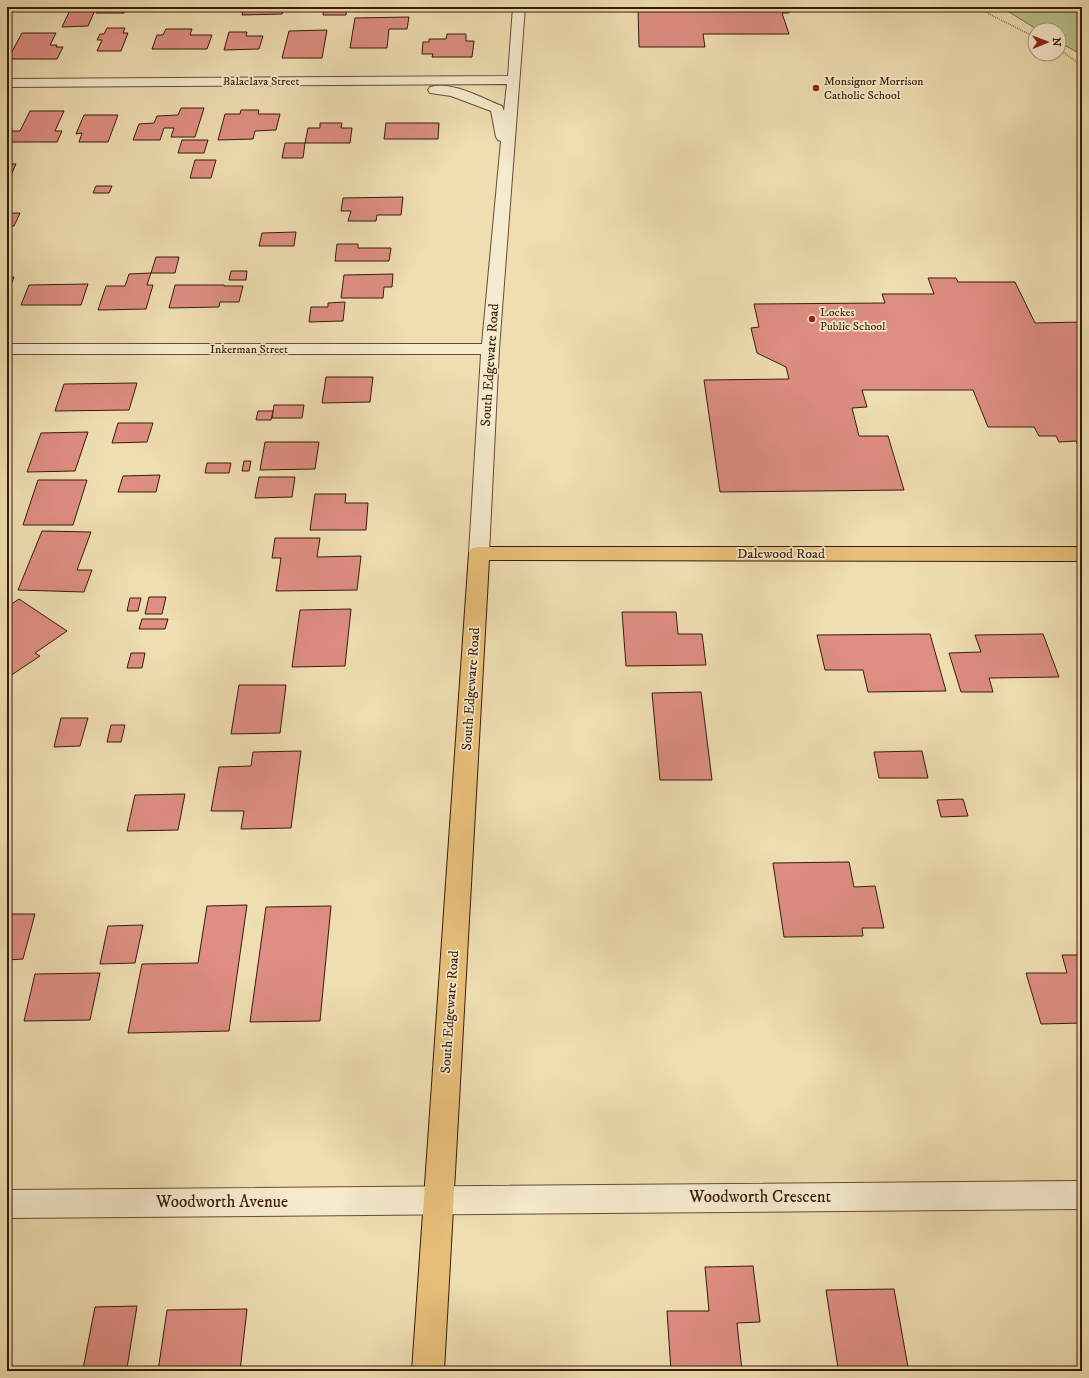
<svg xmlns="http://www.w3.org/2000/svg" width="1089" height="1378" font-family="'IM FELL DW Pica',serif">
<style>
.green{fill:#b9c18c;stroke:#786e4a}
.building{fill:#de8e82;stroke:#371c09}
.lines{fill:none;stroke-linecap:round;stroke-linejoin:round}
.minor-casing{stroke:#654c33;stroke-width:2}
.major-casing{stroke:#371c09;stroke-width:2}
.path{stroke:#371c09;stroke-width:1.5;stroke-dasharray:0.5 1.5;stroke-linecap:butt}
.minor{fill:#f5eacd;fill-rule:evenodd}
.major{fill:#e8bf79;fill-rule:evenodd}
.poi-dot{fill:#8f2418;stroke:#f5eacd;stroke-width:1.5}
.labels{text-anchor:middle;dominant-baseline:central;stroke-width:3.5;stroke-linejoin:round;paint-order:stroke}
.far-street-label{font-size:12px;fill:#371c09;stroke:#f5eacd}
.far-poi-label{font-size:12px;fill:#371c09;stroke:#f5eacd;text-anchor:start}
.street-label{font-size:14px;fill:#371c09;stroke:#f5eacd}
.near-street-label{font-size:17px;fill:#371c09;stroke:#f5eacd}
</style>
<rect width="100%" height="100%" fill="#efdeb2"/>
<filter id="stains"><feTurbulence type="fractalNoise" baseFrequency=".005" numOctaves="4"/><feColorMatrix values="0 0 0 0 .2 0 0 0 0 .09 0 0 0 0 .02 0 0 0 .5 -.17"/></filter>
<radialGradient id="worn" r=".72"><stop offset=".6" stop-color="#630" stop-opacity="0"/><stop offset="1" stop-color="#630" stop-opacity=".3"/></radialGradient>
<path class="green" d="M 1001,7 L 1082,7 L 1082,55 L 1059,42 L 1059,30 L 1038,30 Z"/>
<g class="building">
<path d="M 99,7 L 127,7 L 124,13 L 96,13 Z"/>
<path d="M 244,7 L 284,7 L 282,14 L 242,15 Z"/>
<path d="M 324,7 L 347,7 L 346,15 L 323,15 Z"/>
<path d="M 638,7 L 793,7 L 793,10 L 788,13 L 782,13 L 789,34 L 703,34 L 705,47 L 639,47 Z"/>
<path d="M 71,8 L 96,8 L 88,26 L 62,27 Z"/>
<path d="M 409,17 L 407,29 L 389,29 L 387,48 L 350,48 L 355,18 Z"/>
<path d="M 107,28 L 125,28 L 123,33 L 128,33 L 121,51 L 97,51 L 102,40 L 97,40 L 100,34 L 104,34 Z"/>
<path d="M 166,29 L 192,29 L 190,35 L 212,35 L 207,49 L 152,49 L 157,35 L 163,35 Z"/>
<path d="M 327,30 L 322,58 L 282,58 L 289,31 Z"/>
<path d="M 229,32 L 247,32 L 246,36 L 263,36 L 259,49 L 224,50 Z"/>
<path d="M 22,33 L 56,33 L 50,45 L 57,45 L 56,47 L 63,47 L 57,59 L 8,59 Z"/>
<path d="M 447,34 L 466,34 L 466,41 L 474,41 L 472,57 L 432,57 L 433,54 L 422,54 L 423,42 L 429,42 L 429,39 L 446,39 Z"/>
<path d="M 181,108 L 204,108 L 195,137 L 171,137 L 174,128 L 164,128 L 160,140 L 133,140 L 139,124 L 154,123 L 157,116 L 178,115 Z"/>
<path d="M 241,110 L 259,110 L 258,114 L 280,114 L 276,130 L 255,131 L 253,139 L 218,140 L 225,114 L 240,114 Z"/>
<path d="M 30,111 L 64,111 L 55,131 L 62,131 L 57,142 L 7,142 L 12,131 L 20,131 Z"/>
<path d="M 84,115 L 118,115 L 108,142 L 79,142 L 82,133 L 76,134 Z"/>
<path d="M 320,123 L 342,123 L 341,128 L 352,128 L 350,143 L 305,143 L 308,128 L 320,128 Z"/>
<path d="M 386,123 L 439,123 L 438,139 L 384,139 Z"/>
<path d="M 182,140 L 208,140 L 204,153 L 178,153 Z"/>
<path d="M 285,143 L 305,143 L 303,158 L 282,158 Z"/>
<path d="M 195,160 L 216,160 L 211,178 L 190,178 Z"/>
<path d="M 7,164 L 16,164 L 7,184 Z"/>
<path d="M 96,186 L 112,186 L 109,193 L 93,193 Z"/>
<path d="M 403,197 L 401,215 L 377,215 L 376,221 L 348,221 L 351,211 L 341,211 L 343,198 Z"/>
<path d="M 7,213 L 20,213 L 14,226 L 7,226 Z"/>
<path d="M 296,232 L 294,246 L 259,246 L 262,233 Z"/>
<path d="M 337,244 L 358,244 L 358,248 L 391,248 L 389,261 L 335,261 Z"/>
<path d="M 156,257 L 179,257 L 175,273 L 151,273 Z"/>
<path d="M 231,271 L 247,271 L 246,280 L 229,280 Z"/>
<path d="M 151,273 L 147,285 L 153,285 L 146,309 L 98,310 L 106,286 L 125,286 L 129,274 Z"/>
<path d="M 393,274 L 392,287 L 384,287 L 383,298 L 341,298 L 344,275 Z"/>
<path d="M 7,277 L 14,277 L 7,295 Z"/>
<path d="M 928,278 L 956,278 L 958,282 L 1015,282 L 1035,323 L 1082,322 L 1082,447 L 1079,447 L 1076,441 L 1059,442 L 1056,436 L 1039,436 L 1034,427 L 988,427 L 973,390 L 862,390 L 867,407 L 852,408 L 859,436 L 888,436 L 904,490 L 720,492 L 704,380 L 789,379 L 786,367 L 757,353 L 751,328 L 759,327 L 754,304 L 885,303 L 882,294 L 934,294 Z"/>
<path d="M 88,284 L 81,305 L 21,305 L 29,285 Z"/>
<path d="M 175,285 L 224,285 L 224,286 L 243,286 L 239,302 L 220,302 L 219,307 L 169,308 Z"/>
<path d="M 345,302 L 343,321 L 309,322 L 311,307 L 328,307 L 328,303 Z"/>
<path d="M 326,377 L 373,377 L 370,402 L 322,403 Z"/>
<path d="M 137,383 L 129,410 L 55,411 L 64,384 Z"/>
<path d="M 274,405 L 304,405 L 302,418 L 272,418 Z"/>
<path d="M 258,411 L 273,411 L 271,420 L 256,420 Z"/>
<path d="M 118,423 L 153,423 L 147,442 L 112,443 Z"/>
<path d="M 88,432 L 75,471 L 27,472 L 41,433 Z"/>
<path d="M 265,442 L 319,442 L 315,469 L 260,470 Z"/>
<path d="M 244,461 L 251,461 L 249,471 L 242,471 Z"/>
<path d="M 207,463 L 231,463 L 229,473 L 205,473 Z"/>
<path d="M 160,475 L 156,492 L 118,492 L 123,476 Z"/>
<path d="M 259,477 L 295,477 L 292,497 L 255,498 Z"/>
<path d="M 38,480 L 87,480 L 73,525 L 23,525 Z"/>
<path d="M 315,494 L 346,494 L 345,503 L 368,503 L 366,530 L 310,530 Z"/>
<path d="M 42,531 L 91,532 L 77,570 L 92,570 L 84,592 L 18,590 Z"/>
<path d="M 275,538 L 320,538 L 317,557 L 361,556 L 357,590 L 276,591 L 281,558 L 272,558 Z"/>
<path d="M 149,597 L 166,597 L 162,614 L 145,614 Z"/>
<path d="M 130,598 L 141,598 L 138,611 L 127,611 Z"/>
<path d="M 19,599 L 67,631 L 35,653 L 40,656 L 7,678 L 7,607 Z"/>
<path d="M 351,609 L 345,666 L 292,667 L 300,610 Z"/>
<path d="M 622,612 L 676,612 L 678,634 L 702,634 L 706,665 L 626,666 Z"/>
<path d="M 142,619 L 168,619 L 165,629 L 139,629 Z"/>
<path d="M 930,634 L 946,691 L 868,692 L 863,670 L 825,670 L 817,635 Z"/>
<path d="M 1043,634 L 1059,677 L 989,678 L 993,692 L 961,692 L 949,653 L 981,652 L 975,635 Z"/>
<path d="M 131,653 L 145,653 L 142,668 L 127,668 Z"/>
<path d="M 239,685 L 286,685 L 280,733 L 231,734 Z"/>
<path d="M 701,692 L 712,780 L 660,780 L 652,693 Z"/>
<path d="M 61,718 L 88,718 L 80,746 L 54,747 Z"/>
<path d="M 111,725 L 125,725 L 121,742 L 107,742 Z"/>
<path d="M 301,751 L 291,828 L 241,829 L 244,811 L 211,811 L 219,767 L 251,766 L 253,752 Z"/>
<path d="M 922,751 L 928,778 L 879,778 L 874,752 Z"/>
<path d="M 185,794 L 178,830 L 127,831 L 135,795 Z"/>
<path d="M 963,799 L 968,816 L 941,817 L 937,800 Z"/>
<path d="M 849,862 L 854,887 L 875,886 L 884,928 L 862,928 L 863,936 L 784,937 L 773,863 Z"/>
<path d="M 247,905 L 229,1031 L 128,1033 L 142,964 L 198,963 L 207,906 Z"/>
<path d="M 331,906 L 320,1021 L 250,1022 L 266,907 Z"/>
<path d="M 7,914 L 35,914 L 23,959 L 7,960 Z"/>
<path d="M 143,925 L 135,963 L 100,964 L 108,926 Z"/>
<path d="M 1062,955 L 1082,955 L 1082,1023 L 1041,1024 L 1026,973 L 1067,973 Z"/>
<path d="M 100,973 L 90,1020 L 24,1021 L 35,974 Z"/>
<path d="M 753,1266 L 760,1322 L 737,1323 L 742,1371 L 671,1371 L 667,1311 L 709,1311 L 705,1267 Z"/>
<path d="M 894,1289 L 908,1367 L 838,1368 L 826,1290 Z"/>
<path d="M 137,1306 L 127,1368 L 83,1369 L 95,1307 Z"/>
<path d="M 247,1309 L 240,1371 L 158,1371 L 167,1310 Z"/>
</g>
<g class="lines">
<g class="minor-casing">
<g id="minor">
<path d="M 513,7 L 525,7 L 499,349 L 489,553 L 486,558 L 479,559 L 472,558 L 469,553 L 481,354 L 7,354 L 7,344 L 482,344 L 501,141 L 498,140 L 496,137 L 491,111 L 451,96 L 430,93 L 428,90 L 430,87 C 453,81 481,98 502,106 L 504,111 L 507,84 L 7,87 L 7,79 L 508,76 Z"/>
<path d="M 1082,1181 L 1082,1209 L 7,1218 L 7,1190 Z"/>
</g>
</g>
<g class="major-casing">
<path id="major" d="M 479,547 L 1082,547 L 1082,561 L 489,560 L 444,1371 L 412,1371 L 469,553 L 472,548 Z"/>
</g>
<g class="path">
<path d="M 981,7 L 989,14 L 1035,37"/>
<path d="M 1059,49 L 1082,66"/>
</g>
<use href="#minor" class="minor"/>
<use href="#major" class="major"/>
</g>
<g class="poi-dot">
<circle cx="816" cy="88" r="4"/>
<circle cx="812" cy="319" r="4"/>
</g>
<g class="labels">
<g class="far-street-label">
<text x="261" y="81">Balaclava Street</text>
<text x="249" y="349">Inkerman Street</text>
</g>
<g class="far-poi-label">
<text x="824" y="81">Monsignor Morrison<tspan x="824" dy="14">Catholic School</tspan></text>
<text x="820" y="312">Lockes<tspan x="820" dy="14">Public School</tspan></text>
</g>
<g class="street-label">
<text transform="translate(490 365) rotate(-86)">South Edgeware Road</text>
<text x="781" y="554">Dalewood Road</text>
<text transform="translate(471 689) rotate(-86)">South Edgeware Road</text>
<text transform="translate(450 1012) rotate(-86)">South Edgeware Road</text>
</g>
<g class="near-street-label">
<text x="760" y="1197">Woodworth Crescent</text>
<text x="222" y="1202">Woodworth Avenue</text>
</g>
</g>
<rect width="1089" height="1378" fill="none" stroke="#efdeb2" stroke-width="24"/>
<rect x="8" y="8" width="1073" height="1362" fill="none" stroke="#371c09" stroke-width="2"/>
<rect x="12" y="12" width="1065" height="1354" fill="none" stroke="#371c09"/>
<g transform="translate(1047 42) rotate(89)"><circle r="19" fill="#f5eacd" stroke="#a9987f"/>
<path d="M0-3L7 15L0 10L-7 15Z" fill="#8f2418"/>
<text y="-6" font-size="11" font-weight="bold" text-anchor="middle" fill="#371c09">N</text>
</g>
<rect width="100%" height="100%" filter="url(#stains)"/>
<rect width="100%" height="100%" fill="url(#worn)"/>
</svg>
